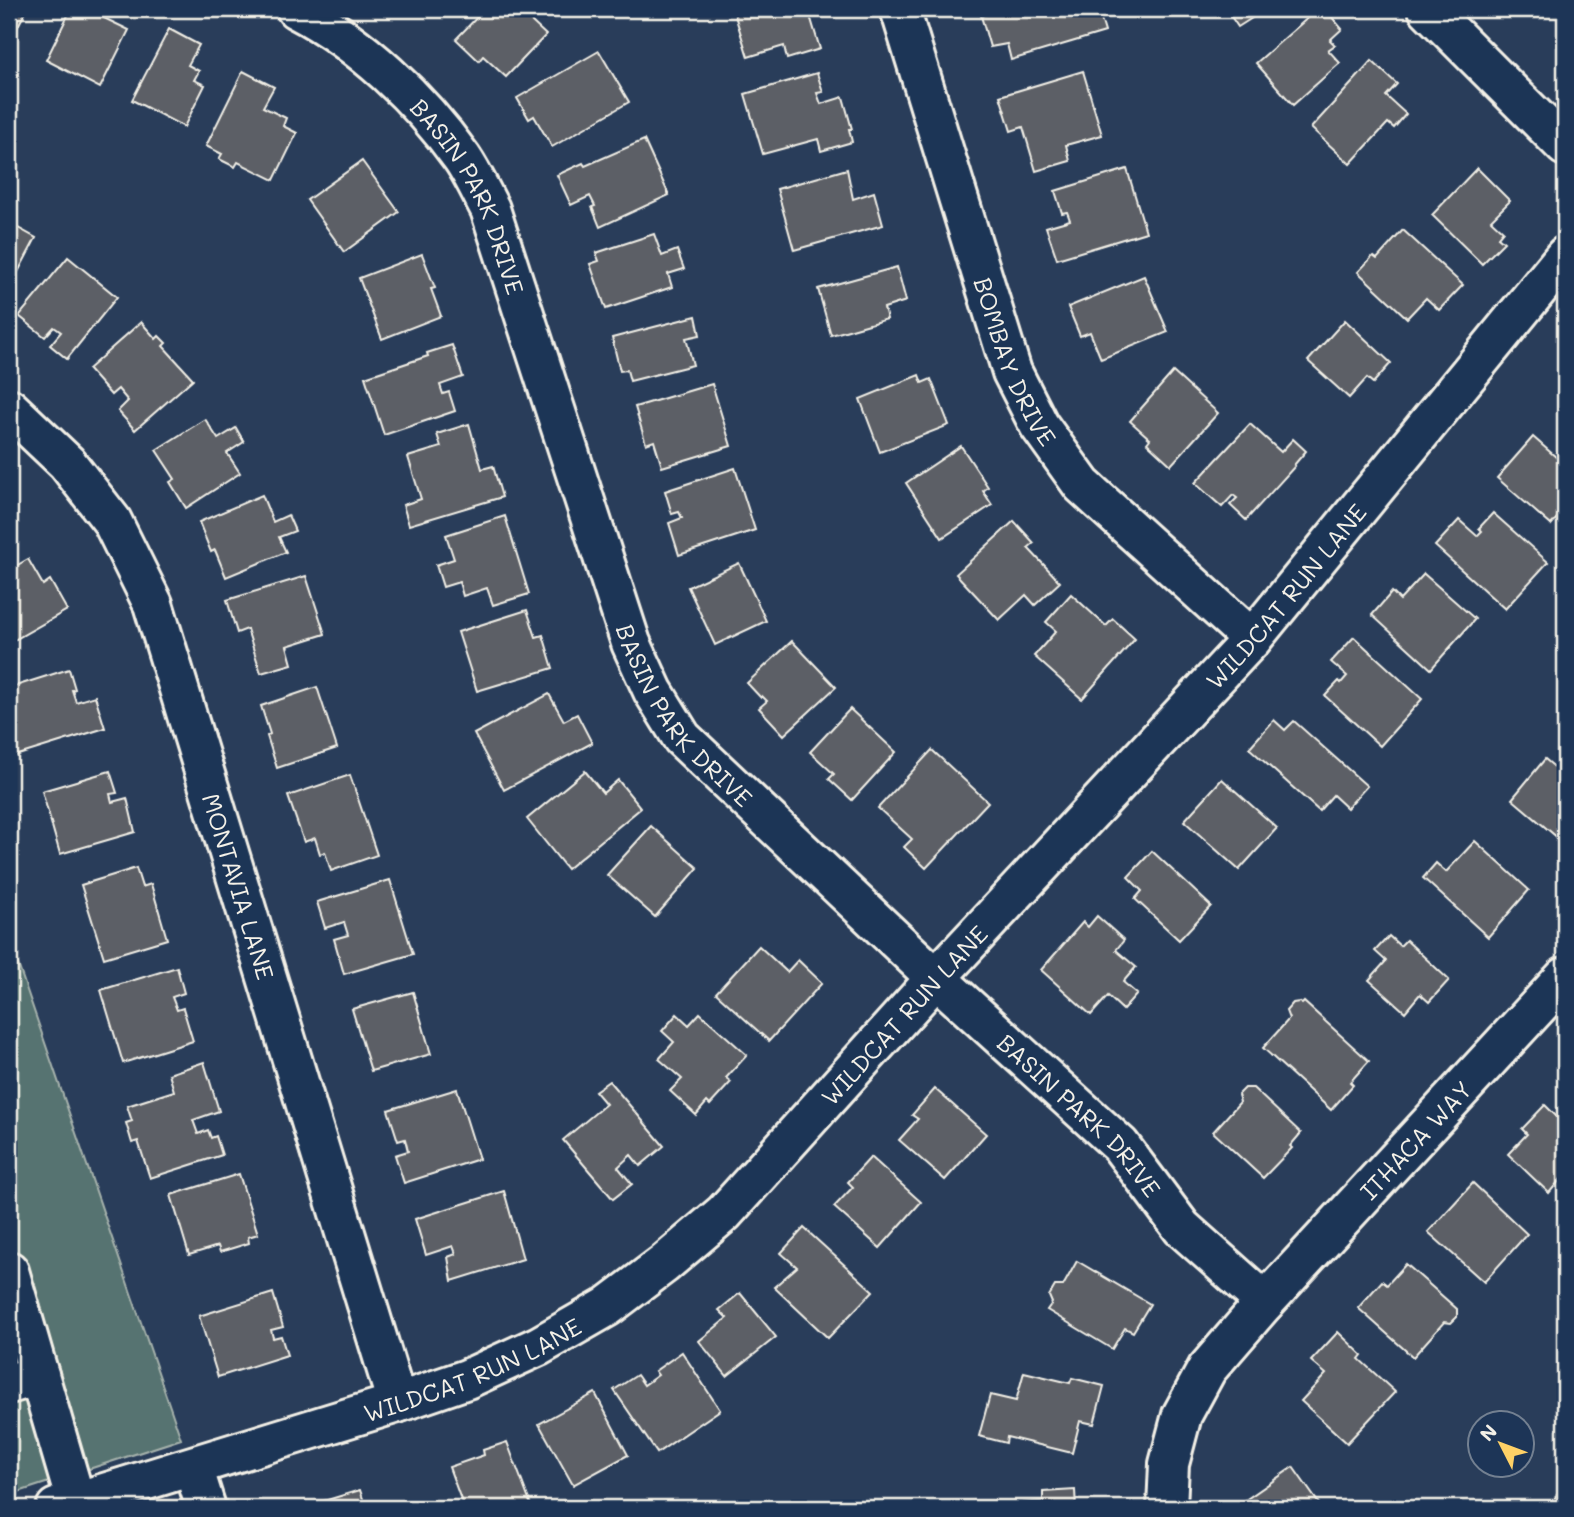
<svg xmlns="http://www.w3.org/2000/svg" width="1574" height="1517" font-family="Mali,sans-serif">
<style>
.green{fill:#577371;stroke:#a6b2ac;stroke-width:2}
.building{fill:#5b5f66;stroke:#f4f1e8;stroke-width:2}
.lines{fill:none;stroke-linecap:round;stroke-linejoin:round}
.minor-casing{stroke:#f4f1e8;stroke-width:44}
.minor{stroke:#1d3557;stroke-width:38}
.labels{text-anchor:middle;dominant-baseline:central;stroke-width:6;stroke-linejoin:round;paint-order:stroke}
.street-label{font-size:24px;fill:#f4f1e8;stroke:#1d3557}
</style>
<rect width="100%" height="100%" fill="#293d5a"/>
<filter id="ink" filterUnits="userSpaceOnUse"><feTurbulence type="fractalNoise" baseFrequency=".0143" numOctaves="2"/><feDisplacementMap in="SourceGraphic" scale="14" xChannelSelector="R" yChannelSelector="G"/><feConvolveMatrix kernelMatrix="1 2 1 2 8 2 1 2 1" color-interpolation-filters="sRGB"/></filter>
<g filter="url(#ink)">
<path class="green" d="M 9,938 L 181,1439 L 9,1495 Z"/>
<g class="building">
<path d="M 9,9 L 27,9 L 10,41 L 9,41 Z"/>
<path d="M 71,9 L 109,9 L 104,18 L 129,30 L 100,88 L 46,60 Z"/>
<path d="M 485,9 L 518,9 L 546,35 L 506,77 L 483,56 L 479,61 L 456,39 Z"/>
<path d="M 733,9 L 808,9 L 820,49 L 787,59 L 784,46 L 748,57 Z"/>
<path d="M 1004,9 L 1078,9 L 1078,11 L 1098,9 L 1105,32 L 1011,60 L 1007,44 L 990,47 L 981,16 Z"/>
<path d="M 1226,9 L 1266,9 L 1238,27 Z"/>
<path d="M 1318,9 L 1325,9 L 1342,29 L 1330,40 L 1335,45 L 1328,50 L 1340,63 L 1293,105 L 1256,63 Z"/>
<path d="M 169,29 L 199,45 L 188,65 L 199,71 L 194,80 L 205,85 L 184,127 L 132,100 Z"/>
<path d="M 599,51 L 629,102 L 552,147 L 534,116 L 529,119 L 517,98 Z"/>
<path d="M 1372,61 L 1397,84 L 1386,96 L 1406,114 L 1394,128 L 1388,123 L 1350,164 L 1311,128 Z"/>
<path d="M 243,71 L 274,87 L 263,107 L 286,118 L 283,126 L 297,133 L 274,180 L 238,162 L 235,167 L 219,159 L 222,154 L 206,146 Z"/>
<path d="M 1083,71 L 1102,135 L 1066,145 L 1070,161 L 1036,171 L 1023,127 L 1011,131 L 1000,96 Z"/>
<path d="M 817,73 L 823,92 L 817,93 L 821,104 L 843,97 L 852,129 L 849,129 L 852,142 L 821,151 L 818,139 L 763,154 L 745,94 Z"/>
<path d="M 644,140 L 669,195 L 600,227 L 592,207 L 595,206 L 590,196 L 571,205 L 557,175 L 583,163 L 585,166 Z"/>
<path d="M 362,161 L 399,212 L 344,252 L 307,200 Z"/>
<path d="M 1477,168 L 1510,201 L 1491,220 L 1503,231 L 1498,237 L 1504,242 L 1482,264 L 1432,215 Z"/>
<path d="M 847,169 L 853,199 L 874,192 L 883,225 L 794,250 L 777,189 Z"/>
<path d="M 1127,169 L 1146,232 L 1057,259 L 1046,227 L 1070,220 L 1067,212 L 1062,213 L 1055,191 Z"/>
<path d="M 9,223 L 36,238 L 9,289 Z"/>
<path d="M 1403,230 L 1463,285 L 1439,310 L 1426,298 L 1407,318 L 1358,272 L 1373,256 L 1377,259 Z"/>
<path d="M 654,234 L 662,256 L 677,250 L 684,269 L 668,274 L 672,287 L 606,309 L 590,264 L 599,261 L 596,253 Z"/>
<path d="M 422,254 L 435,288 L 431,289 L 441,316 L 382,339 L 359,278 Z"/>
<path d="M 68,257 L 117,297 L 67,359 L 50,345 L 61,332 L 54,327 L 45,337 L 19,316 Z"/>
<path d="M 897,267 L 906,301 L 884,308 L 887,319 L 831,335 L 818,289 Z"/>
<path d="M 1144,276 L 1168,332 L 1101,359 L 1090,332 L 1080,336 L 1068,307 Z"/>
<path d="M 696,316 L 700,335 L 686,338 L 693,365 L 630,381 L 627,370 L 620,371 L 612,338 Z"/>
<path d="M 1345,320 L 1391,363 L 1373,383 L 1367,378 L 1349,398 L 1308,361 Z"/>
<path d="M 141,322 L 156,339 L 159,336 L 166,343 L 163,346 L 193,379 L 135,430 L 118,411 L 128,401 L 118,389 L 111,395 L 88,369 Z"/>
<path d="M 452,345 L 463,377 L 440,385 L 443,394 L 449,392 L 455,411 L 384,435 L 365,377 L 428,356 L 427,353 Z"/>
<path d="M 1173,372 L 1218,413 L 1171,465 L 1147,443 L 1150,439 L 1130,421 Z"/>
<path d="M 919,375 L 922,383 L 931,379 L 949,425 L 880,452 L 860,399 Z"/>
<path d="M 712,384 L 731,446 L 662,467 L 654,441 L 646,444 L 635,407 Z"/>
<path d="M 205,419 L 218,439 L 236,428 L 244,442 L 227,453 L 240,473 L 186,508 L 170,482 L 175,479 L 156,450 Z"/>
<path d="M 469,424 L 482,469 L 493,466 L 502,497 L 409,525 L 403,505 L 421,499 L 408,457 L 441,447 L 437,434 Z"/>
<path d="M 1250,424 L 1281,452 L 1293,439 L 1306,451 L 1294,465 L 1295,466 L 1246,520 L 1230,505 L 1237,498 L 1233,495 L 1222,507 L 1195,483 Z"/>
<path d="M 1533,437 L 1565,465 L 1565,509 L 1551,525 L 1497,478 Z"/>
<path d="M 961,446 L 988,487 L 983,491 L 992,505 L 942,538 L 906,483 Z"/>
<path d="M 735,468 L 755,530 L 679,555 L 669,523 L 682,518 L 679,512 L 672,514 L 665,491 Z"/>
<path d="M 262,495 L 273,522 L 288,515 L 295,531 L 279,537 L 286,552 L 226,577 L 215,550 L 211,552 L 199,522 Z"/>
<path d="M 1493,513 L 1548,562 L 1505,609 L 1435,546 L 1459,520 L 1477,536 L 1482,531 L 1479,528 Z"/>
<path d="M 505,516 L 529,594 L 493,605 L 487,588 L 463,596 L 459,582 L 443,587 L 436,565 L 454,559 L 446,535 Z"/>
<path d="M 1014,521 L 1034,543 L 1028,548 L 1060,582 L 1035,605 L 1026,595 L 999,620 L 956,574 Z"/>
<path d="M 28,559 L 43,585 L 50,580 L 67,610 L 9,643 L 9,570 Z"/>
<path d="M 739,563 L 766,621 L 715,645 L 688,587 Z"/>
<path d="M 1424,574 L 1475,619 L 1431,669 L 1372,615 L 1392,592 L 1400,600 Z"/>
<path d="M 306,576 L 325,634 L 287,646 L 292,664 L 261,673 L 247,629 L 237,633 L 227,600 Z"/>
<path d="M 1071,594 L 1106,626 L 1113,619 L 1135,639 L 1082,699 L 1034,656 L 1056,631 L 1046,622 Z"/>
<path d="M 527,610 L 536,637 L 543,635 L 553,668 L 477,691 L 458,632 Z"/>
<path d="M 1354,637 L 1422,699 L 1380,746 L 1325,696 L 1339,681 L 1341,683 L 1347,676 L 1331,662 Z"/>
<path d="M 792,641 L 836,687 L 784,735 L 759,708 L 767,701 L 762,696 L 761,698 L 747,683 Z"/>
<path d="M 69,669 L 75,689 L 72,690 L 76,702 L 95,696 L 105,728 L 15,756 L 9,736 L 9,688 Z"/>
<path d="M 317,687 L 337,748 L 277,768 L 267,736 L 270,734 L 261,706 Z"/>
<path d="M 549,694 L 564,721 L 577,714 L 592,743 L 504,790 L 474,734 Z"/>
<path d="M 850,709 L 896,752 L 852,800 L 829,779 L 834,774 L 810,752 Z"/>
<path d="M 1274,720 L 1285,730 L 1294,721 L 1367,786 L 1347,808 L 1333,795 L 1319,811 L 1249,748 Z"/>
<path d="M 932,750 L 988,802 L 926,868 L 904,847 L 912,839 L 878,808 Z"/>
<path d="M 1545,759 L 1565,776 L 1565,844 L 1512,799 Z"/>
<path d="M 110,771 L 117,793 L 110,794 L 112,802 L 127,798 L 135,832 L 60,854 L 42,791 Z"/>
<path d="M 585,771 L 603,793 L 618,780 L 641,808 L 567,869 L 527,819 Z"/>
<path d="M 350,775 L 377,855 L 331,871 L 325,852 L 320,854 L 315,838 L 304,842 L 288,796 Z"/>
<path d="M 1222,779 L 1277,828 L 1239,870 L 1184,821 Z"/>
<path d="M 651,826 L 698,868 L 655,917 L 607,875 Z"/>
<path d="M 1475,841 L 1529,890 L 1488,937 L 1423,878 L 1436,863 L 1446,872 Z"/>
<path d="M 1152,851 L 1211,906 L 1179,940 L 1135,899 L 1142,891 L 1128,877 Z"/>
<path d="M 136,868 L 142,887 L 151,884 L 167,939 L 104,958 L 81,885 Z"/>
<path d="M 390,880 L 413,954 L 344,974 L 334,939 L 348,935 L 344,922 L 325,928 L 317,902 Z"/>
<path d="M 1097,916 L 1124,940 L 1116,950 L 1136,967 L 1123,982 L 1137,994 L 1123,1010 L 1108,996 L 1091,1015 L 1041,970 L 1083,922 L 1088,927 Z"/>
<path d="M 1389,936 L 1400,946 L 1406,940 L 1449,980 L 1429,1002 L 1420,994 L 1405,1012 L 1369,980 L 1386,961 L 1375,951 Z"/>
<path d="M 759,946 L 787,972 L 798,960 L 822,983 L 769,1041 L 716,993 Z"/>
<path d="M 177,967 L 184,993 L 172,997 L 177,1010 L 183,1008 L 193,1041 L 123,1063 L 101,990 Z"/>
<path d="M 413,992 L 431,1054 L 371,1071 L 352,1009 Z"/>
<path d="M 1299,1002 L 1302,1004 L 1304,1002 L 1369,1061 L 1350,1082 L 1353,1085 L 1331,1110 L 1263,1048 L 1289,1019 L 1286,1011 L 1293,1003 Z"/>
<path d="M 700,1013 L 747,1055 L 726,1078 L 731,1082 L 710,1105 L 707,1102 L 696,1115 L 670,1091 L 682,1079 L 659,1059 L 674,1042 L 662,1031 L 677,1014 L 689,1025 Z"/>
<path d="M 204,1062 L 219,1111 L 193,1120 L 198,1134 L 208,1130 L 211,1138 L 216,1136 L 222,1155 L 150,1178 L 138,1141 L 132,1143 L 126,1123 L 132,1121 L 127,1106 L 174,1091 L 169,1074 Z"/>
<path d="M 609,1081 L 664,1146 L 640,1166 L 631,1155 L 618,1167 L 632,1184 L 613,1199 L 563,1140 L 606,1104 L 595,1091 Z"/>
<path d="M 1245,1088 L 1253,1088 L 1301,1133 L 1290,1146 L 1292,1148 L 1263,1178 L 1213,1132 L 1240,1102 L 1238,1095 Z"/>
<path d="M 457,1089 L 479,1159 L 404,1183 L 395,1155 L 408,1151 L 405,1139 L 398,1141 L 388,1110 Z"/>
<path d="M 935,1089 L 986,1134 L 945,1180 L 899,1140 L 918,1119 L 912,1115 Z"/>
<path d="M 1545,1105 L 1565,1125 L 1565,1174 L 1549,1193 L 1508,1154 L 1527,1134 L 1522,1129 Z"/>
<path d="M 871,1157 L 921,1202 L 880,1248 L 834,1207 L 853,1187 L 848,1182 Z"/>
<path d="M 239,1174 L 258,1234 L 248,1237 L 249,1243 L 220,1252 L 218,1246 L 189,1255 L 171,1195 Z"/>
<path d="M 1473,1183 L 1527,1234 L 1484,1282 L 1428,1232 Z"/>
<path d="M 504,1191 L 523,1259 L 452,1281 L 448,1257 L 456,1254 L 453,1246 L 426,1255 L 415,1219 Z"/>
<path d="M 804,1228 L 873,1291 L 828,1338 L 774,1287 L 797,1267 L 781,1253 Z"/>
<path d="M 1077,1261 L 1150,1304 L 1133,1332 L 1125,1328 L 1112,1349 L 1047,1310 L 1052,1303 L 1049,1296 L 1055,1286 L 1063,1286 Z"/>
<path d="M 1406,1264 L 1457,1309 L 1457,1317 L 1451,1323 L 1444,1322 L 1413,1357 L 1358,1308 L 1382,1281 L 1387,1285 Z"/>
<path d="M 273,1293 L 283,1327 L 271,1330 L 273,1338 L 281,1336 L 287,1355 L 218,1377 L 199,1316 Z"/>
<path d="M 740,1293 L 776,1337 L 727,1376 L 699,1341 L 727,1318 L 719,1310 Z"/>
<path d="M 1338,1332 L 1362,1355 L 1359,1359 L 1395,1392 L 1347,1443 L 1301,1401 L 1326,1374 L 1311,1361 Z"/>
<path d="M 682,1352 L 720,1410 L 657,1453 L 614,1390 L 637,1375 L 644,1385 L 658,1375 L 655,1371 Z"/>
<path d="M 1024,1372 L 1070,1383 L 1072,1378 L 1104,1386 L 1094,1424 L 1080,1421 L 1072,1453 L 1007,1437 L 1006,1443 L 979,1436 L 990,1395 L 1016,1401 Z"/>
<path d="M 595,1393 L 628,1455 L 573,1485 L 539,1424 Z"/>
<path d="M 507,1442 L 532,1508 L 464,1508 L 449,1467 L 484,1455 L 483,1450 Z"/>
<path d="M 1293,1467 L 1322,1508 L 1249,1508 L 1244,1501 Z"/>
<path d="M 1565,1481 L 1565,1508 L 1555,1508 L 1550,1506 Z"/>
<path d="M 360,1490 L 366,1508 L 301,1508 Z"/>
<path d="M 1075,1490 L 1076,1508 L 1010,1508 L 1010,1504 L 1043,1501 L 1043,1492 Z"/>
</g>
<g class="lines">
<g class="minor-casing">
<g id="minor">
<path id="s1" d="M 296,9 C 361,43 419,98 462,158 C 473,174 481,192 490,209 L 631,643 L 653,691 L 682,738 L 936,978 L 1120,1145 L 1182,1228 L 1265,1302"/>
<path id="s2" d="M 900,9 L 1012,372 L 1039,425 L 1082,485 L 1252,639"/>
<path d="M 1428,9 L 1565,146"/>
<path id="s3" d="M 9,408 L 67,463 L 112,521 L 153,604 L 397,1403"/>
<path d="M 9,1271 L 39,1375"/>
<path d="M 9,1384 L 39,1375 L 76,1502"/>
<path d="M 193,1467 L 206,1508"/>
<path id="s4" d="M 56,1508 L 397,1403 L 467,1379 L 539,1346 L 607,1307 L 664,1264 L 724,1213 L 936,978 L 1252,639 L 1565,256"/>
<path id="s5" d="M 1167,1508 L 1169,1464 L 1182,1415 L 1207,1369 L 1265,1302 L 1565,977"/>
</g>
</g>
<use href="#minor" class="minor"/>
</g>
</g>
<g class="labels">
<g class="street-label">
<text stroke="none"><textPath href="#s1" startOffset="262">BASIN PARK DRIVE</textPath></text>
<text stroke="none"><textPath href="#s2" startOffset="371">BOMBAY DRIVE</textPath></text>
<text stroke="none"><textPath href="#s4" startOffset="1573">WILDCAT RUN LANE</textPath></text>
<text stroke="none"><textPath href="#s1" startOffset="830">BASIN PARK DRIVE</textPath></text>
<text stroke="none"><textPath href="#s3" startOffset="541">MONTAVIA LANE</textPath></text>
<text stroke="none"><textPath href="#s4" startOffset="1006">WILDCAT RUN LANE</textPath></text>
<text stroke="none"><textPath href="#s1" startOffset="1396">BASIN PARK DRIVE</textPath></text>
<text stroke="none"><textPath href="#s5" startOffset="457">ITHACA WAY</textPath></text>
<text stroke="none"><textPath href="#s4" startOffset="439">WILDCAT RUN LANE</textPath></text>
</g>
</g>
<rect width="1574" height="1517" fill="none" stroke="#1d3557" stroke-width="35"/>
<rect x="18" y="18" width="1539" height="1482" fill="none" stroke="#f4f1e8" stroke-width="2.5" filter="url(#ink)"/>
<g transform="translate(1501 1444) rotate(312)"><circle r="33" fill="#1d3557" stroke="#738091" stroke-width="2"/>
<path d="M0-5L12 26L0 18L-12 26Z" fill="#ffd166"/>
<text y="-10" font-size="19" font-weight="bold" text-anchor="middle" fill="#f4f1e8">N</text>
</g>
</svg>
